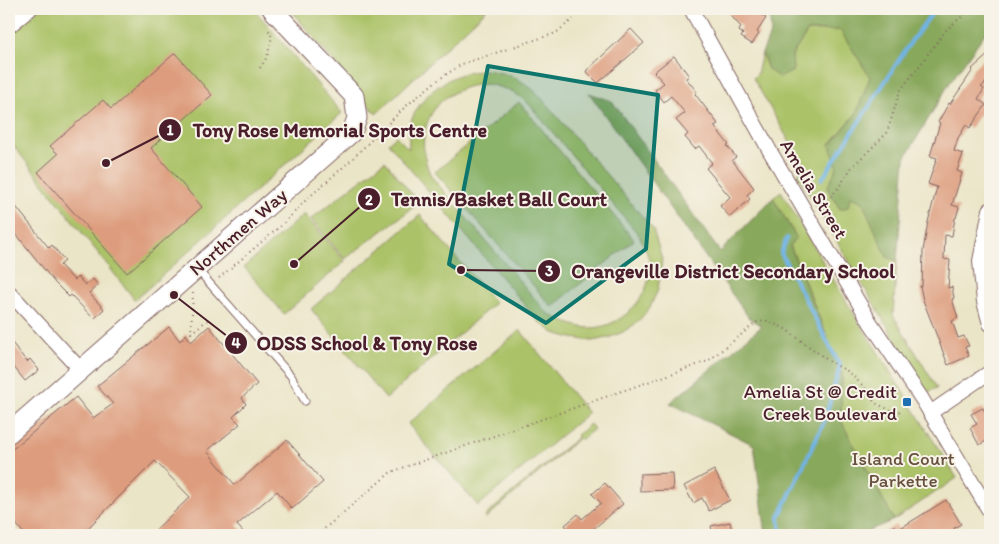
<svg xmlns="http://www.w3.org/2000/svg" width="999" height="544" font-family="Itim,sans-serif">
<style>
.green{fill:#abc268;stroke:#7a704a;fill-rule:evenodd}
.forest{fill:#88a85c;stroke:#696444}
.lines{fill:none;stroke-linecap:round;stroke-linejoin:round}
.stream{stroke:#70b4e6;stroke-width:4}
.building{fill:#dd9c7d}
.lane-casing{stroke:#826462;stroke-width:9}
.street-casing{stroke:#826462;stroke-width:16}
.secondary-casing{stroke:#826462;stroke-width:21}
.path{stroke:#826462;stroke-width:2;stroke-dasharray:1 4;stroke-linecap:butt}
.lane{stroke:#fff;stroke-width:7}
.street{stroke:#fff;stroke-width:14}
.secondary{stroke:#fff;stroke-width:19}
.marked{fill:#0f766e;fill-opacity:0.2;stroke:#0f766e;stroke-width:4;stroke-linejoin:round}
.poi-dot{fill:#1f6fb2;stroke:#f7f3e8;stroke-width:2}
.labels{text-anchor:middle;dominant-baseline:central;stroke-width:4;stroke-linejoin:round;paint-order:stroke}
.street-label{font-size:19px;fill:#4a1f2b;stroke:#f7f3e8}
.poi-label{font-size:19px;fill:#4a1f2b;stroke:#f7f3e8;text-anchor:end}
.park-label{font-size:19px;fill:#67503d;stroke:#f7f3e8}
.leader{fill:none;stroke:#4a1f2b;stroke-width:2}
.callout-dot{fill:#4a1f2b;stroke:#f7f3e8;stroke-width:2}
.mark-label{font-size:15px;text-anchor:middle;font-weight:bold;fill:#fff}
.callout-label{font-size:20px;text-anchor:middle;font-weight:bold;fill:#4a1f2b;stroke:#f7f3e8;stroke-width:4;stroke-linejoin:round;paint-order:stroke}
</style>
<rect width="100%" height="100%" fill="#f7f3e8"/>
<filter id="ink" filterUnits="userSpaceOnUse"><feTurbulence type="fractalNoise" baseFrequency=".02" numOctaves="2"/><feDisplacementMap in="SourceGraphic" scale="10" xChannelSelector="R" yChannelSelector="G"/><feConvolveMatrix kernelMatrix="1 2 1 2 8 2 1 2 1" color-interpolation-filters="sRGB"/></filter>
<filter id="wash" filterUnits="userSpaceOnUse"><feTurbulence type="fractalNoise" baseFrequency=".0096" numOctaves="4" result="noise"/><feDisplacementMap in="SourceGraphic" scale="20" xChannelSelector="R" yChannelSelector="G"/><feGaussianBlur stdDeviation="1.12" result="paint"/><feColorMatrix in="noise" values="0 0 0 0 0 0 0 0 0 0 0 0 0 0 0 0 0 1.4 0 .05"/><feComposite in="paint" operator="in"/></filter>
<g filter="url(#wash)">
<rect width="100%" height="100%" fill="#ebe5c8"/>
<g class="green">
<path d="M 38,9 L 254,9 L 342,113 L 135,300 L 9,140 L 9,34 Z"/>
<path d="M 290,9 L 487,9 L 376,114 Z"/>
<path d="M 840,30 L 871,77 L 856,114 L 830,144 L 850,197 L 862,200 L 887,256 L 897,261 L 893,315 L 937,388 L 928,392 L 924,388 L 797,174 L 804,167 L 753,78 L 757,74 L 762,53 L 768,69 L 793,71 L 792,55 L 808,31 Z"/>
<path d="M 486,70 C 510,74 518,77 537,93 L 653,229 L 662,259 L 658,290 L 650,307 L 638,322 L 623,332 L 608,338 L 592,341 L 572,338 L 554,333 L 539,322 L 388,143 L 396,136 L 409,149 C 409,141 408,132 410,125 C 416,101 443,78 466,73 C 473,72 479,71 486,70 ZM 487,84 C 505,88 514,91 528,103 L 639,235 C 644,246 650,257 650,268 C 650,299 619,329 589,328 C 574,327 559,320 546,312 L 431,176 C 414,139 426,100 467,87 C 473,85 480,85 487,84 Z"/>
<path d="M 519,102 L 634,240 L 552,307 L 435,172 Z"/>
<path d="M 385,161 L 419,203 L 345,259 L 311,219 Z"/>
<path d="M 781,191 L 852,311 L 957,478 L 894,520 L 841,421 L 842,374 L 790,245 L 796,237 L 773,198 Z"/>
<path d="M 304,214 L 345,261 L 284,314 L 244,267 Z"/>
<path d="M 420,215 L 495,303 L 386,399 L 311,309 Z"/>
<path d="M 520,330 L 588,413 L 478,506 L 408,424 Z"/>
<path d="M 590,424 L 594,429 L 581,440 L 579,438 L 486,518 L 485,516 L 578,437 L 577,435 Z"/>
</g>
<g class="forest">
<path d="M 769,9 L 990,9 L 990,30 L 986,32 L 949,84 L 905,158 L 897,261 L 887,257 L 862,201 L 850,197 L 848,207 L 840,209 L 827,188 L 837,167 L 830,145 L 856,114 L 870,77 L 840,30 L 808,31 L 792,55 L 793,71 L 779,78 L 768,69 L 762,53 L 771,32 Z"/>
<path d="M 589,93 L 612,101 L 720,252 L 773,198 L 796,237 L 790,246 L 842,374 L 841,421 L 894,520 L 858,535 L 766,535 L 754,445 L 670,403 L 762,326 L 749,318 Z"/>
</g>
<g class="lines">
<g class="stream">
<path d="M 822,179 L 910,43 L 935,9"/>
<path d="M 781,535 L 779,517 L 824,422 L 840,366 L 781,253 L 787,238"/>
</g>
</g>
<g id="blocks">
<g class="building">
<path d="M 725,9 L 752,9 L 766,18 L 757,32 L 759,34 L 752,44 L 741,37 L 743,34 L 739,31 L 741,27 Z"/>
<path d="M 631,29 L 644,43 L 598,83 L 586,71 Z"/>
<path d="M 175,53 L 212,95 L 151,148 L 202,207 L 127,273 L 38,172 L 58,154 L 50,146 L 103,100 L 111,109 Z"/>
<path d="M 990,53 L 990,79 L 981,87 L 984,89 L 978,99 L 986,105 L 970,128 L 966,125 L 958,138 L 954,151 L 963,154 L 957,171 L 962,173 L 952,205 L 959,207 L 956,218 L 955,218 L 952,236 L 945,235 L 944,259 L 950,260 L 948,288 L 952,287 L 954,298 L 952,299 L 958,318 L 952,321 L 958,338 L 964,336 L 969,346 L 965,347 L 969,356 L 948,365 L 923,300 L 920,286 L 922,286 L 923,251 L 928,222 L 937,187 L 928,184 L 937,158 L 930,156 L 940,123 L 938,122 L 949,103 L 950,104 L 973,70 L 972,69 Z"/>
<path d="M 674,56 L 689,76 L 686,78 L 697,92 L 695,94 L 718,124 L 714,126 L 729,145 L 727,146 L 736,157 L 732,160 L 754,188 L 747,195 L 750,199 L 730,217 L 720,206 L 730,197 L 706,168 L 712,163 L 699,146 L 695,149 L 685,137 L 688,134 L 676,120 L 685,113 L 671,96 L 664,102 L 655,90 L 664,83 L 654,72 Z"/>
<path d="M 9,198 L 49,248 L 52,245 L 65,261 L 60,265 L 74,280 L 78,277 L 85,285 L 93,279 L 98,285 L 89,293 L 104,309 L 94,319 L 71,295 L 69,297 L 55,283 L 9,225 Z"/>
<path d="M 209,326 L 257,384 L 242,398 L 246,404 L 233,417 L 240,424 L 207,451 L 235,485 L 287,440 L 323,482 L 292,509 L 277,491 L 237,525 L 246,535 L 150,535 L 190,497 L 155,461 L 86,530 L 90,535 L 25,535 L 9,515 L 9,452 L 76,397 L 93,418 L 113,404 L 97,386 L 169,327 L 180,341 L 186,334 L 191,342 Z"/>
<path d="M 9,339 L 27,362 L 30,359 L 39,370 L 25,381 L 9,361 Z"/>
<path d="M 983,408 L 990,421 L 990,439 L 979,445 L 970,428 L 977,424 L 971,414 Z"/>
<path d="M 714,470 L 730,500 L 709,511 L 702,498 L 693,503 L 684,486 Z"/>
<path d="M 672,473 L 673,490 L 640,491 L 640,474 Z"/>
<path d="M 605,483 L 623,504 L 591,531 L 595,535 L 573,535 L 565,525 L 578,514 L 582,519 L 601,503 L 592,494 Z"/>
<path d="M 946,500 L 961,524 L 954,528 L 958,535 L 880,535 L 895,525 L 899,529 Z"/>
<path d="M 730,522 L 733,535 L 713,535 L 711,526 Z"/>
</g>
</g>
</g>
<g filter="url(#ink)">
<use href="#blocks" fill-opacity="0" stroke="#826462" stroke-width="1"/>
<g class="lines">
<g class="lane-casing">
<path id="lane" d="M 197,269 L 291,376 L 305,401"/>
</g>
<g class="street-casing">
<g id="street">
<path d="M 691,9 L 771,153 L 870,322 L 922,399 L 990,512"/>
<path d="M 9,26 L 30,9"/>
<path d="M 990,210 L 980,261 L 984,302 L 990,324"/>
<path d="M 9,292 L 81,370"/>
<path d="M 930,413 L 990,372"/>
</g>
</g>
<g class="secondary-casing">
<path id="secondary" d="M 9,433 L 352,132 L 357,118 L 354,96 L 272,9"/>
</g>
<g class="path">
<path d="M 260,68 L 267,57 L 272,37 L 268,29"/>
<path d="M 823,203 L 837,190 L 852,167 L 887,133 L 900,91 L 947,29 L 971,9"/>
<path d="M 219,278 L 283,224 L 307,199 L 350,161 L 405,107 L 435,82 L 462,64 L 556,33 L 573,19"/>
<path d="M 193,293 L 191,333 L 210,318"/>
<path d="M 317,535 L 391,472 L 708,361 L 757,322 L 767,321 L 784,328 L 830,362 L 849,372 L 864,387 L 875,403 L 897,413 L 903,409"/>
</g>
<use href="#lane" class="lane"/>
<use href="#street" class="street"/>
<use href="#secondary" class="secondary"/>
</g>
</g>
<path class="marked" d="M 488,66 L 658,95 L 646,249 L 546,323 L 449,264 Z"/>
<rect class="poi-dot" x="902" y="397" width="10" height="10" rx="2.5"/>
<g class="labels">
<g class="street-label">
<text transform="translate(814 189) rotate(59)">Amelia Street</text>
<text transform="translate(238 232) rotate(-41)">Northmen Way</text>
</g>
<g class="poi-label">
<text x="897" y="391">Amelia St @ Credit<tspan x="897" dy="22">Creek Boulevard</tspan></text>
</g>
<g class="park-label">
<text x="903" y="458">Island Court<tspan x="903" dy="22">Parkette</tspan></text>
</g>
</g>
<path class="leader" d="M106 163L170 130M294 264L369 199M461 270L549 271M174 295L236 343"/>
<g class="callout-dot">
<circle cx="106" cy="163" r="5"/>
<circle cx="294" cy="264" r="5"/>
<circle cx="461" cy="270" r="5"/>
<circle cx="174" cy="295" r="5"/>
<circle cx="170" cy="130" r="12"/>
<circle cx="369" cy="199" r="12"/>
<circle cx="549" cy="271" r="12"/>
<circle cx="236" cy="343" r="12"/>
</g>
<g class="mark-label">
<text x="170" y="135">1</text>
<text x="369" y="205">2</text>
<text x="549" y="276">3</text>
<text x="236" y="348">4</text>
</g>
<g class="callout-label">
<text x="340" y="137">Tony Rose Memorial Sports Centre</text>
<text x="499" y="206">Tennis/Basket Ball Court</text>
<text x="733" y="278">Orangeville District Secondary School</text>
<text x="367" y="350">ODSS School &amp; Tony Rose</text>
</g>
<rect width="999" height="544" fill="none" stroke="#f7f3e8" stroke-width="30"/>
</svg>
